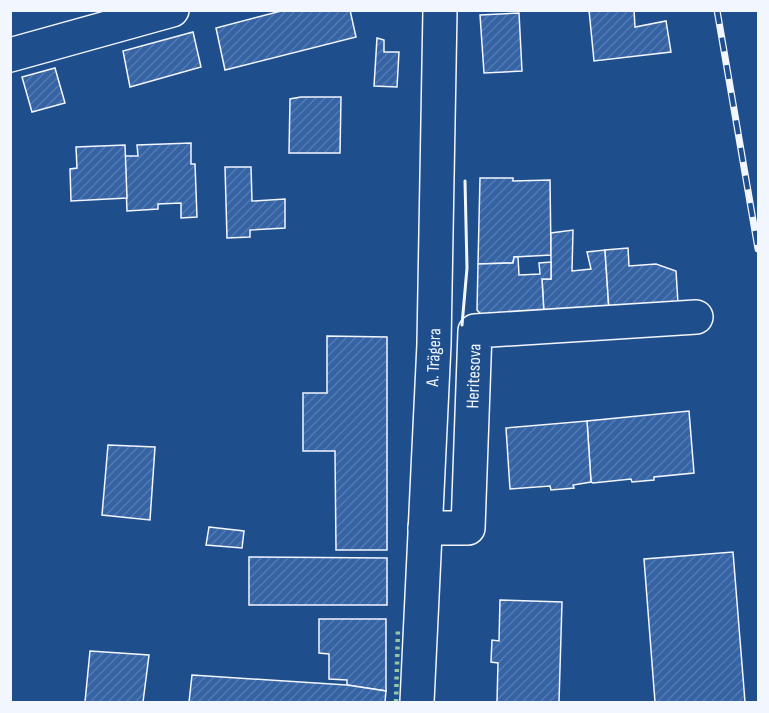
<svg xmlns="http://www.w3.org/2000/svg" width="769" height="713" font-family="'Sofia Sans Condensed',sans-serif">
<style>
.building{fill:url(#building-hatch);stroke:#f2f6ff;stroke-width:1.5}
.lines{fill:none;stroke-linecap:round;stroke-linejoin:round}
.minor-casing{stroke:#f2f6ff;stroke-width:36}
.minor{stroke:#1f4e8c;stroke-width:33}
.rail-casing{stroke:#f2f6ff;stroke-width:7}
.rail{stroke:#1f4e8c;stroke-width:4.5;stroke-dasharray:14;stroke-linecap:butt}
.hedge{stroke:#97c8a6;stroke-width:4.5;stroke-dasharray:3 4.5;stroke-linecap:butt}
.wall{stroke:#f2f6ff;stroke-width:3}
.labels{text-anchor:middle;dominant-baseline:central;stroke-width:4.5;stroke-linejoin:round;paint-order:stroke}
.street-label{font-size:18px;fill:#f2f6ff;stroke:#1f4e8c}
</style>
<defs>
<pattern id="building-hatch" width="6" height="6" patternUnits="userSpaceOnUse" patternTransform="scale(1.5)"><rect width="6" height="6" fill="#3563a3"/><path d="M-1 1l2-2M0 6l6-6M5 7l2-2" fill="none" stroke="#537ab1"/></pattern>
</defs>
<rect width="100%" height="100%" fill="#1f4e8c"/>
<g class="building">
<path d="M 285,10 L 350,10 L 356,37 L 225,70 L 216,28 Z"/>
<path d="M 589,10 L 634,10 L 635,27 L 666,21 L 671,52 L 594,61 Z"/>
<path d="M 519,13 L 522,71 L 484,73 L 480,15 Z"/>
<path d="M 193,32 L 201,67 L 130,87 L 123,51 Z"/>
<path d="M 377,38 L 384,40 L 384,52 L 399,52 L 397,87 L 374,86 Z"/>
<path d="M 55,68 L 65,103 L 32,112 L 22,77 Z"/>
<path d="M 301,97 L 341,97 L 340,153 L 289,153 L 290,99 Z"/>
<path d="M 191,143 L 191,164 L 195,164 L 197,217 L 181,218 L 181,203 L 158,204 L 158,209 L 127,211 L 125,156 L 138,156 L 137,145 Z"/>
<path d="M 125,145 L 127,198 L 71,201 L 70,169 L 77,168 L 76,147 Z"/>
<path d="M 225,167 L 251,167 L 252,201 L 285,199 L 285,228 L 250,230 L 250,237 L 227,238 Z"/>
<path d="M 480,178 L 513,178 L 513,181 L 550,180 L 551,255 L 514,257 L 513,263 L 478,264 Z"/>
<path d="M 573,230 L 572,271 L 591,269 L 587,252 L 605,250 L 609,310 L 544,314 L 542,279 L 551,279 L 551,233 Z"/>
<path d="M 628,248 L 629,266 L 656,264 L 676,271 L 678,303 L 609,310 L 605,250 Z"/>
<path d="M 514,257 L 518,257 L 519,275 L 540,274 L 539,263 L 551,262 L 551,279 L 542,279 L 544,314 L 486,320 L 477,310 L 478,264 L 513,263 Z"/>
<path d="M 327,336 L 387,337 L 387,550 L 336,550 L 335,451 L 303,451 L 303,393 L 327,393 Z"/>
<path d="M 689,411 L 694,473 L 654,477 L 654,480 L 632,482 L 631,479 L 593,483 L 591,482 L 587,421 Z"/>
<path d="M 587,421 L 591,482 L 573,485 L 574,488 L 551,490 L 550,486 L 510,489 L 506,428 Z"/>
<path d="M 108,445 L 155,447 L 150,520 L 102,515 Z"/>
<path d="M 209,527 L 244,531 L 242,548 L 206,545 Z"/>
<path d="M 733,552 L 745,702 L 655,702 L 644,559 Z"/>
<path d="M 249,557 L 387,558 L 387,605 L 249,605 Z"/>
<path d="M 500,600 L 562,602 L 559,702 L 497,702 L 498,663 L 491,662 L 492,640 L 499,641 Z"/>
<path d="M 319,619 L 386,619 L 386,691 L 347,685 L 347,680 L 329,679 L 329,654 L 319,653 Z"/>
<path d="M 90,651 L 149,655 L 143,702 L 85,702 Z"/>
<path d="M 192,675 L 347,685 L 386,691 L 385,702 L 189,702 Z"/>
</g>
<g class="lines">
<g class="minor-casing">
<g id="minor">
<path d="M 10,55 L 172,10"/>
<path id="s1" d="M 425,528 L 468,528 L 475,331 L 696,317"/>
<path id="s2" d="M 417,702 L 434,344 L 440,10"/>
</g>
</g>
<use href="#minor" class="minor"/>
<g class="rail-casing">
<path id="rail" d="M 717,10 L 758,249"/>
</g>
<use href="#rail" class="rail"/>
<path class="hedge" d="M 396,702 L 398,627"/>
<path class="wall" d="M 462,325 L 467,268 L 465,181"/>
</g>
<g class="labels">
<g class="street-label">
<text stroke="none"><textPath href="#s2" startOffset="345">A. Trägera</textPath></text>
<text stroke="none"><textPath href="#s1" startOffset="195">Heritesova</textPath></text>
</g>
</g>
<rect width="769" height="713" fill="none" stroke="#f2f6ff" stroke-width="24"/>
</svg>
